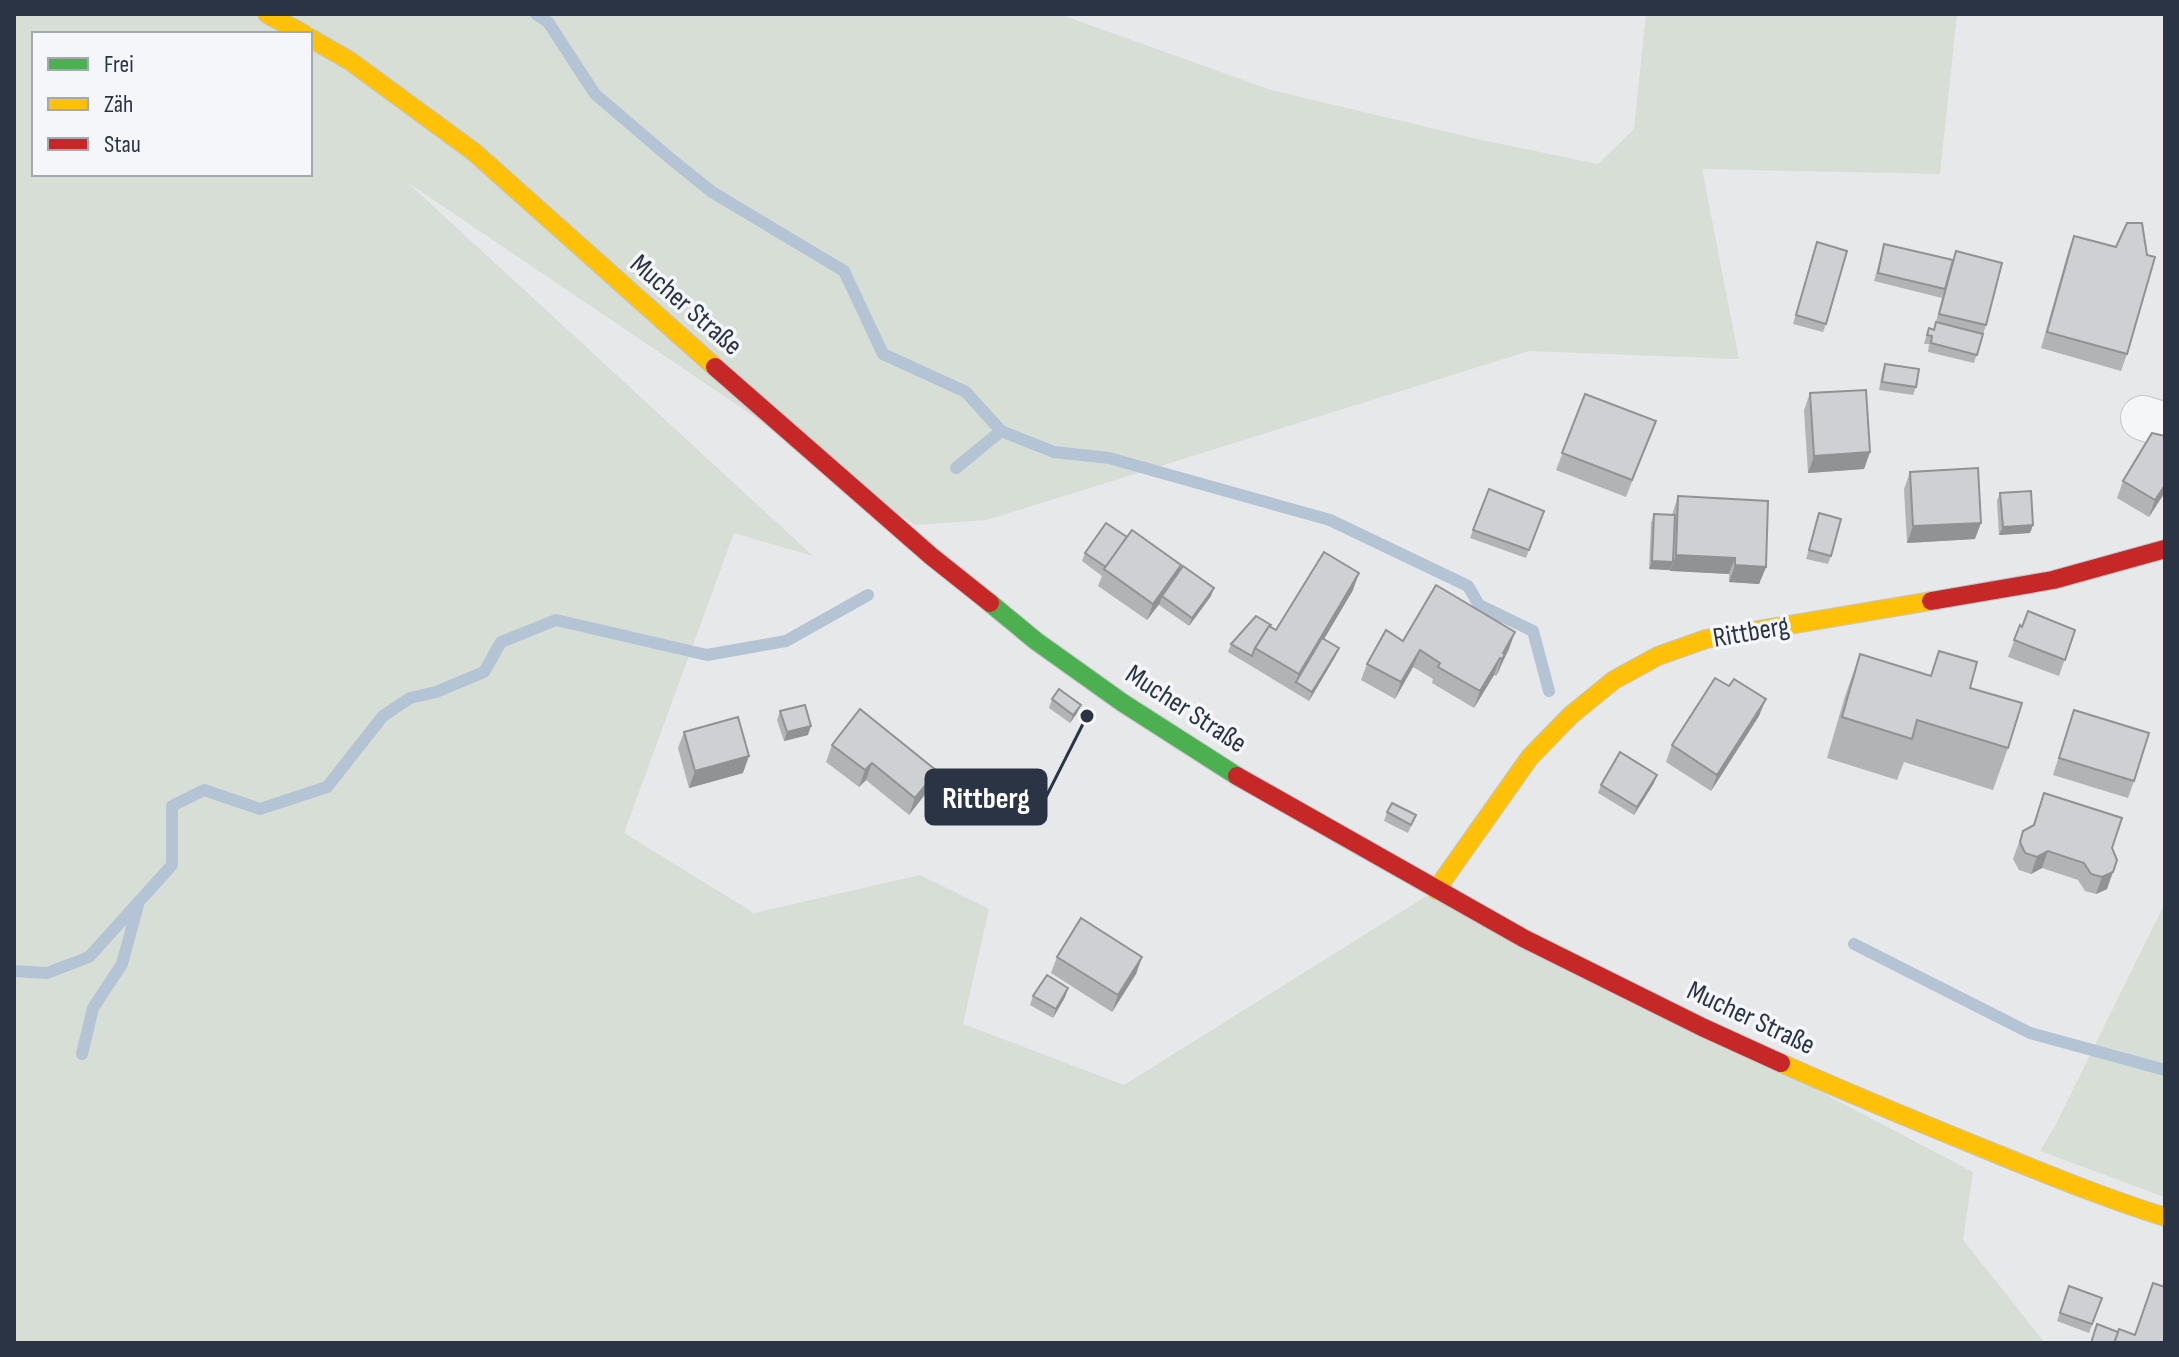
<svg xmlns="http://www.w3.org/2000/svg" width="2179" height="1357" font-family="'Sofia Sans Condensed',sans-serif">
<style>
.green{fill:#d6ded6;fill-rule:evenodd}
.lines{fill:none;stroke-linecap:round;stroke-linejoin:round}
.stream{stroke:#b4c4d5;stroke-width:12}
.street-casing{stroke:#c4c6c8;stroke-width:46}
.fast-casing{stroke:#c4c6c8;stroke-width:20}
.slow-casing{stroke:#c4c6c8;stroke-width:20}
.jam-casing{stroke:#c4c6c8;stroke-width:20}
.street{stroke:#f5f6f7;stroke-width:44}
.fast{stroke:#4caf50;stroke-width:18}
.slow{stroke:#ffc107;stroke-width:18}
.jam{stroke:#c62828;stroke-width:18}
.wall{fill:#b1b3b5}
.shaded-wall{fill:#909294}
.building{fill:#ced0d3;stroke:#909294;stroke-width:2}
.labels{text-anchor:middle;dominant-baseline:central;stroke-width:7;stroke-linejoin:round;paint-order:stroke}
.street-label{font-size:28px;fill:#2b3445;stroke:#f4f6f9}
.leader{fill:none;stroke:#2b3445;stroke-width:3}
.callout-dot{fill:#2b3445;stroke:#f4f6f9;stroke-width:3}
.callout{fill:#2b3445;stroke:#2b3445;stroke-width:3}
.callout-label{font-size:30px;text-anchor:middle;font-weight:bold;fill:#fff}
</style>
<rect width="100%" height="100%" fill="#e6e8ea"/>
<g class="green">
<path d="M 14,14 L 1059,14 L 1271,90 L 1486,141 L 1598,164 L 1634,129 L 1646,14 L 1957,14 L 1940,174 L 1702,169 L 1739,359 L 1529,351 L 987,520 L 915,525 L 407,182 L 813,556 L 734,533 L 624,833 L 754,913 L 920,875 L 989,909 L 963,1024 L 1124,1085 L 1436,890 L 1973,1172 L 1963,1240 L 2045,1343 L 14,1343 ZM 34,34 L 310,34 L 310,174 L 34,174 Z"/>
<path d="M 2165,903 L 2165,1197 L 2040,1151 L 2055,1126 Z"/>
</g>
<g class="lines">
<g class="stream">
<path d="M 536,14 L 548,22 L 595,94 L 671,159 L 712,192 L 844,271 L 883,354 L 966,392 L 1001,431 L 1054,452 L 1109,458 L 1330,520 L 1468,586 L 1479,605 L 1533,631 L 1549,691"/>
<path d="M 956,468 L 1001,431"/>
<path d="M 1854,944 L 2030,1033 L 2165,1070"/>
<path d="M 14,971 L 47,973 L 89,957 L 172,865 L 172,806 L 204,790 L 260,809 L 327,787 L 383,716 L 410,698 L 436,692 L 484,672 L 501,642 L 556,620 L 707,655 L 786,641 L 868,595"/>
<path d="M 82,1054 L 93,1008 L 122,964 L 138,905"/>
</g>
<g class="street-casing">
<path id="street" d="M 2143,418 L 2165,425"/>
</g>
<g class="fast-casing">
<path id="fast" d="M 990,603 L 1036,641 L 1123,703 L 1237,776"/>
</g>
<g class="slow-casing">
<g id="slow">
<path d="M 267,14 L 304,34"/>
<path d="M 310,38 L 350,61 L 474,152 L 715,367"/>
<path d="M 1436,890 L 1530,757 L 1571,715 L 1614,680 L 1658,656 L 1706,639 L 1931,601"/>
<path d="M 1781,1063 C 1845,1092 1911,1119 1977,1146 C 2039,1171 2101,1197 2165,1217"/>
</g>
</g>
<g class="jam-casing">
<g id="jam">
<path d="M 715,367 L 931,556 L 990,603"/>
<path d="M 1931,601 L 2053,580 L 2165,549"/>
<path d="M 1237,776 L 1523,938 L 1702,1027 L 1781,1063"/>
</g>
</g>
<use href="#street" class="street"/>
<use href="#fast" class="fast"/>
<use href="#slow" class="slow"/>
<use href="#jam" class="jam"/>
</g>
<g class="wall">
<path d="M 2074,236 L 2127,354 L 2121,371 L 2041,348 L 2068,252 Z"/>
<path d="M 1884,244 L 1953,260 L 1956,251 L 1986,325 L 1974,363 L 1928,352 L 1929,344 L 1924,344 L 1926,337 L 1929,328 L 1934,330 L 1942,298 L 1874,281 Z"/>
<path d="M 1814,251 L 1826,324 L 1823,332 L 1793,324 Z"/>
<path d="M 1885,364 L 1916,387 L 1913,395 L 1879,390 L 1882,372 Z"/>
<path d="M 1810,393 L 1870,452 L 1864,469 L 1808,473 L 1804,410 Z"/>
<path d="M 1585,394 L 1656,421 L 1626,497 L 1556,470 Z"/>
<path d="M 2165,436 L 2165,493 L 2149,517 L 2117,498 L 2123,481 Z"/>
<path d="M 1910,472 L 1975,539 L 1907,543 L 1904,489 Z"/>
<path d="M 1489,489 L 1544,511 L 1526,558 L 1470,538 Z"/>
<path d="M 2000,493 L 2033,525 L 2030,533 L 1999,535 L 1997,501 Z"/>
<path d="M 1678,496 L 1766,567 L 1759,584 L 1729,582 L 1729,574 L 1649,569 L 1651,523 L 1654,514 L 1672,515 Z"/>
<path d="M 1819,513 L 1831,556 L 1828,564 L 1806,559 Z"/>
<path d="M 1127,537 L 1181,565 L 1177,574 L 1211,596 L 1189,626 L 1159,605 L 1160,603 L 1147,620 L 1098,586 L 1102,576 L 1082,561 L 1085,553 Z"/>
<path d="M 1353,590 L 1324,639 L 1335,657 L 1309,701 L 1228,652 L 1231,644 L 1270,627 L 1276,630 Z"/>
<path d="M 2020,625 L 2075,630 L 2059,676 L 2008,657 Z"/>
<path d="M 1403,641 L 1509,649 L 1504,657 L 1499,671 L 1496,676 L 1494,675 L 1474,708 L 1432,683 L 1433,679 L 1413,667 L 1395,699 L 1361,680 L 1367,664 Z"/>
<path d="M 1939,651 L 1970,688 L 2008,748 L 1993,790 L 1904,762 L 1897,780 L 1827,758 L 1845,696 L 1860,654 L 1930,676 Z"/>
<path d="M 1729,686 L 1759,716 L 1711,791 L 1666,762 L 1672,745 Z"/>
<path d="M 1052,699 L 1081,705 L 1077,713 L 1070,723 L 1049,708 Z"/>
<path d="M 2074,710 L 2134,781 L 2128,798 L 2053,775 Z"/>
<path d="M 780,711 L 808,735 L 784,741 L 777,720 Z"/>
<path d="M 684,732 L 743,773 L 689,788 L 678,748 Z"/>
<path d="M 832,745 L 930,788 L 909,815 L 866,780 L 859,787 L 826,762 Z"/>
<path d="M 1654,783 L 1634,815 L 1598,793 L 1601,785 Z"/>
<path d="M 2044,793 L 2112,848 L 2107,889 L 2096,894 L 2085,891 L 2078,880 L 2042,868 L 2031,874 L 2019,870 L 2013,859 L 2023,831 L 2033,825 Z"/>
<path d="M 1387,812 L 1416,815 L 1408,833 L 1384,821 Z"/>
<path d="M 1057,957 L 1142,957 L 1136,974 L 1112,1012 L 1051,973 Z"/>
<path d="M 1068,988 L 1065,997 L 1053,1018 L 1030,1005 L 1033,996 Z"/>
<path d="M 2069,1286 L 2102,1298 L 2089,1333 L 2057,1321 Z"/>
</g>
<g class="shaded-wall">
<path d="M 1870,452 L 1864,469 L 1808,473 L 1814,456 Z"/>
<path d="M 2165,485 L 2164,493 L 2149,517 L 2155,500 Z"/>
<path d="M 1981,523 L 1975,539 L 1907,543 L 1913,526 Z"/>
<path d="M 2033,525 L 2030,533 L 1999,535 L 2003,527 Z"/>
<path d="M 1676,555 L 1735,558 L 1729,574 L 1670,571 Z"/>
<path d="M 1652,561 L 1673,562 L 1670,570 L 1649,569 Z"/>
<path d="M 1181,565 L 1175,582 L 1162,596 L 1160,603 L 1147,620 L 1153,604 Z"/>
<path d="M 1735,565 L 1766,567 L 1759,584 L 1729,582 Z"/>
<path d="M 1359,573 L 1353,590 L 1298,683 L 1296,682 L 1293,691 L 1299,674 Z"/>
<path d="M 1214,588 L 1211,596 L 1189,626 L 1192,618 Z"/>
<path d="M 1515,632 L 1509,649 L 1496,676 L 1503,653 Z"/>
<path d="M 1339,648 L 1335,657 L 1309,701 L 1312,692 Z"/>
<path d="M 1420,650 L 1413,667 L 1395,699 L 1401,682 Z"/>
<path d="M 1500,658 L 1494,675 L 1474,708 L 1480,691 Z"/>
<path d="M 1766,699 L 1759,716 L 1711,791 L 1717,775 Z"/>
<path d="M 1081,705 L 1077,713 L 1070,723 L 1073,715 Z"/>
<path d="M 811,726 L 808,735 L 784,741 L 787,732 Z"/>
<path d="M 749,756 L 743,773 L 689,788 L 695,771 Z"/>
<path d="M 872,763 L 866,780 L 859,787 L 865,770 Z"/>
<path d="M 937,771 L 930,788 L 909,815 L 915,798 Z"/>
<path d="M 1657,775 L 1654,783 L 1634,815 L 1637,807 Z"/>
<path d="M 2048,851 L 2042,868 L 2031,874 L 2037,857 Z"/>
<path d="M 2113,872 L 2107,889 L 2096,894 L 2102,877 Z"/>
<path d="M 1142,957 L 1136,974 L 1112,1012 L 1118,995 Z"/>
<path d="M 1068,988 L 1065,997 L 1053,1018 L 1056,1009 Z"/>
</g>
<g class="building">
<path d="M 2127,223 L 2142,223 L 2147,255 L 2155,257 L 2127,354 L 2047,332 L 2074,236 L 2116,247 Z"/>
<path d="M 1817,242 L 1847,251 L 1826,324 L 1796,315 Z"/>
<path d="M 1884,244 L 1953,260 L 1945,289 L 1878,273 Z"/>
<path d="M 1956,251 L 2002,263 L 1986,325 L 1939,314 Z"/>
<path d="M 1936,322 L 1983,334 L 1977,355 L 1931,343 L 1932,336 L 1927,335 L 1929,328 L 1934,330 Z"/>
<path d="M 1885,364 L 1919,369 L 1916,387 L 1882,382 Z"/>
<path d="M 1866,390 L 1870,452 L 1814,456 L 1810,393 Z"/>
<path d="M 1585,394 L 1656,421 L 1632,480 L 1562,453 Z"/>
<path d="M 2152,433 L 2165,436 L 2165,485 L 2155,500 L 2123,481 Z"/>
<path d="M 1978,468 L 1981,523 L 1913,526 L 1910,472 Z"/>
<path d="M 1489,489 L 1544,511 L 1529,550 L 1473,530 Z"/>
<path d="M 2031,491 L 2033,525 L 2003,527 L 2000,493 Z"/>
<path d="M 1678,496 L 1768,501 L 1766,567 L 1735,565 L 1735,558 L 1676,555 Z"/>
<path d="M 1819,513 L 1841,519 L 1831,556 L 1809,550 Z"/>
<path d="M 1654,514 L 1675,515 L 1673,562 L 1652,561 Z"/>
<path d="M 1106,523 L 1127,537 L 1106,567 L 1085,553 Z"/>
<path d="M 1132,530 L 1181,565 L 1153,604 L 1104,569 Z"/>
<path d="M 1324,552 L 1359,573 L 1299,674 L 1255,648 L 1269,626 L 1276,630 Z"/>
<path d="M 1183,566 L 1214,588 L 1192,618 L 1162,596 Z"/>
<path d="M 1436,585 L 1515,632 L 1503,653 L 1505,654 L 1502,659 L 1500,658 L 1480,691 L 1438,667 L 1440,663 L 1420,650 L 1401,682 L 1367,664 L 1386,630 L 1403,641 Z"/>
<path d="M 2028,611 L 2075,630 L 2065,660 L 2014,640 L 2020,625 L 2022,627 Z"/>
<path d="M 1256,616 L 1271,625 L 1270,626 L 1269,626 L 1255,648 L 1252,656 L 1231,644 Z"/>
<path d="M 1322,638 L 1339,648 L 1312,692 L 1296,682 Z"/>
<path d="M 1939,651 L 1977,662 L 1970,688 L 2022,703 L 2008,748 L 1917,720 L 1912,739 L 1842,717 L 1860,654 L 1931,676 Z"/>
<path d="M 1715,678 L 1729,686 L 1734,679 L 1766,699 L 1717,775 L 1672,745 Z"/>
<path d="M 1059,689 L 1081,705 L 1073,715 L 1052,699 Z"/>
<path d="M 805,705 L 811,726 L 787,732 L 780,711 Z"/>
<path d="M 860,709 L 937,771 L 915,798 L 872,763 L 865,770 L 832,745 Z"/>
<path d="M 2074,710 L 2149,733 L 2134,781 L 2059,758 Z"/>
<path d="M 738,717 L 749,756 L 695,771 L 684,732 Z"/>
<path d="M 1620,752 L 1657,775 L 1637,807 L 1601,785 Z"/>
<path d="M 2044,793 L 2122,818 L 2112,848 L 2117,860 L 2113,872 L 2102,877 L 2091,874 L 2084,863 L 2048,851 L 2037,857 L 2025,853 L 2020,842 L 2023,831 L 2034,825 Z"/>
<path d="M 1392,803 L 1416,815 L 1411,825 L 1387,812 Z"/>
<path d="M 1081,918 L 1142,957 L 1118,995 L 1057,957 Z"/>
<path d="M 1047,975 L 1068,988 L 1056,1009 L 1033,996 Z"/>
<path d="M 2153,1283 L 2165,1287 L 2165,1343 L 2154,1342 L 2153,1343 L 2114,1343 L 2119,1329 L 2135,1335 Z"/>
<path d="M 2069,1286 L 2102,1298 L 2092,1324 L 2060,1313 Z"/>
<path d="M 2097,1324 L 2118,1332 L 2114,1343 L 2091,1343 Z"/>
</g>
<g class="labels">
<g class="street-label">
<text transform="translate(686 305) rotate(41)">Mucher Straße</text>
<text transform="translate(1751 632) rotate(-10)">Rittberg</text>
<text transform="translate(1186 709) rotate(33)">Mucher Straße</text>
<text transform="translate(1751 1018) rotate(25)">Mucher Straße</text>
</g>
</g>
<path class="leader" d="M1087 716L1046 797"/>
<circle class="callout-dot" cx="1087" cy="716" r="8"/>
<rect class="callout" x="926" y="770" width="120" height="54" rx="8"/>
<g class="callout-label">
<text x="986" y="808">Rittberg</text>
</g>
<rect width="2179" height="1357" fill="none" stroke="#2b3445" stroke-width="32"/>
<rect x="32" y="32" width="280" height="144" fill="#f4f6f9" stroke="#a4a8b1" stroke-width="2"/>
<rect x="48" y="58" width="40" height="12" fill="#4caf50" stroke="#a4a8b1" stroke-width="2"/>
<text x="104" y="72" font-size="24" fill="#2b3445">Frei</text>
<rect x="48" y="98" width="40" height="12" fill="#ffc107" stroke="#a4a8b1" stroke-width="2"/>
<text x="104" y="112" font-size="24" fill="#2b3445">Zäh</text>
<rect x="48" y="138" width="40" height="12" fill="#c62828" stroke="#a4a8b1" stroke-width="2"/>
<text x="104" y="152" font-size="24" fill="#2b3445">Stau</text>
</svg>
